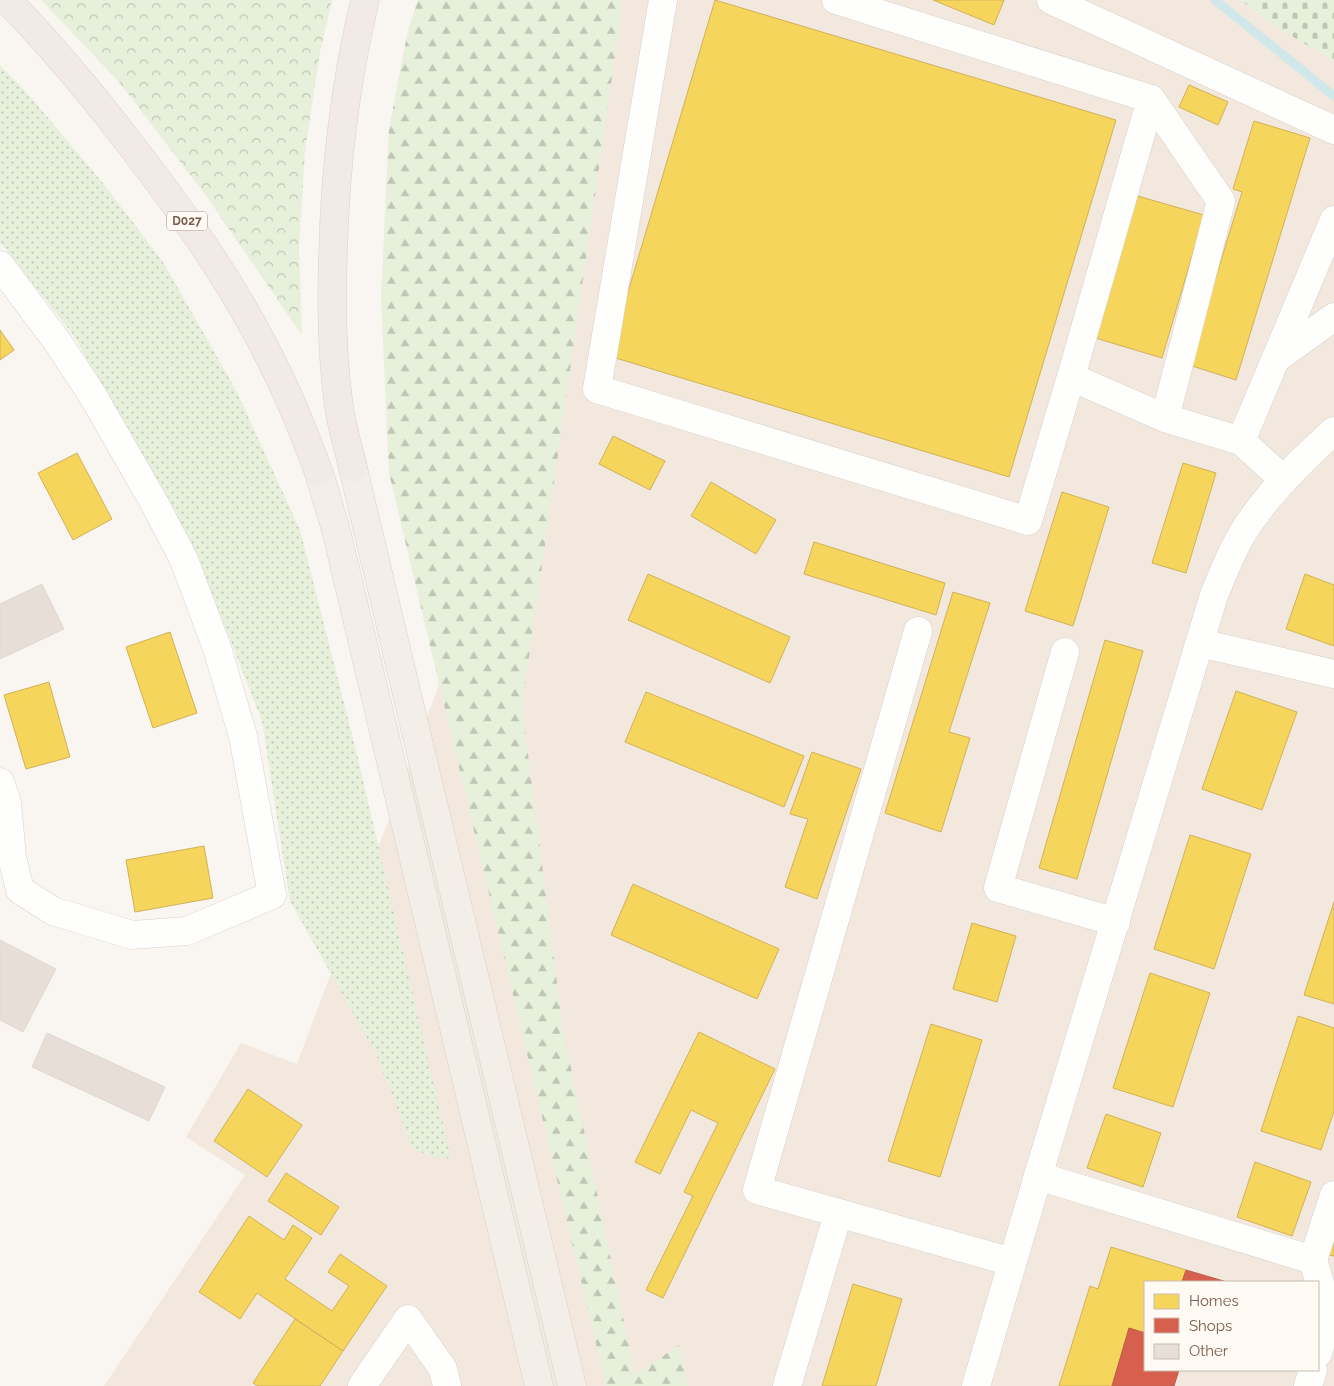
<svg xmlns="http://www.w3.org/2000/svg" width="1334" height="1386" font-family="Raleway,sans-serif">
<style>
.residential{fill:#f2e8de;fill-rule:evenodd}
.grass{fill:url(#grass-dots)}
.forest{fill:url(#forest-firs)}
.cemetery{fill:url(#cemetery-stones)}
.park{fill:url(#park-crowns)}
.homes{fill:#f6d55c;stroke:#d1b158}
.shops{fill:#d6604d;stroke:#ba5f4d}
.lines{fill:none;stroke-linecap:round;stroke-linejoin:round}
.stream{stroke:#d0e8ea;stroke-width:9}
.building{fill:#e6ded7;stroke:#e2d8d2}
.minor-casing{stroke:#d7d1cb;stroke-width:29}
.major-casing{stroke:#dad1cc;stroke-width:29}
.highway-casing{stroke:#dad1cc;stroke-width:29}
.minor{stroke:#fefefd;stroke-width:28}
.major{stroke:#f3eee8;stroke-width:28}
.highway{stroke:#f2eae7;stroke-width:28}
.labels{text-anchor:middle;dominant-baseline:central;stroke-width:5;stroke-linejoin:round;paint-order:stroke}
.shield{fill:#fffaf3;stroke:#a28b7f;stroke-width:1}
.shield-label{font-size:12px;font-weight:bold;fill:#7a5c4d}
</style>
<defs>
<pattern id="grass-dots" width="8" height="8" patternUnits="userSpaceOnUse" patternTransform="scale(1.25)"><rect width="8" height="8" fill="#e7f0db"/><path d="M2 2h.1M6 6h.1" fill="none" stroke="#c0c6b4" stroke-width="1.8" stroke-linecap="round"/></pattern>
<pattern id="forest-firs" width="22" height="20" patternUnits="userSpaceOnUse" patternTransform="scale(1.25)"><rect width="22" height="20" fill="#e7f0db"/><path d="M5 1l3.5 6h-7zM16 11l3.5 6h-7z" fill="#c0c6b4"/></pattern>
<pattern id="cemetery-stones" width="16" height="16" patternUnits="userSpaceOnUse" patternTransform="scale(1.25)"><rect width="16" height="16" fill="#e7f0db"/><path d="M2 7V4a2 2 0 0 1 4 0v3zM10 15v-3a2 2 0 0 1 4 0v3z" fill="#c0c6b4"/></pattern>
<pattern id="park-crowns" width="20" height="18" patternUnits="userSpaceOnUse" patternTransform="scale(1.25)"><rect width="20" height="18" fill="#e7f0db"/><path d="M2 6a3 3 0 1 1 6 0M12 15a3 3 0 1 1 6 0" fill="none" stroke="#c0c6b4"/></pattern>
</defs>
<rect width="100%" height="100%" fill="#f9f5f0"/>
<path class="residential" d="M 577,0 L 1334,0 L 1334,1386 L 104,1386 L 245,1175 L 186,1137 L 241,1043 L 297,1064 L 490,549 ZM 1145,1282 L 1318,1282 L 1318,1370 L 1145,1370 Z"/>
<path class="grass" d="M 0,65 L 27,93 L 102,182 L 163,262 L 236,390 L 300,530 L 356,750 L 451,1158 L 435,1157 L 413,1149 L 376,1054 L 290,901 L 262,721 L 192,543 L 74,336 L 0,242 Z"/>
<path class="forest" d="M 418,0 L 623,0 L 522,706 L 563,1030 L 635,1375 L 679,1345 L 688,1386 L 606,1386 L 389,473 L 381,299 L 389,129 L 408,30 Z"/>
<path class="cemetery" d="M 1241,0 L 1334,0 L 1334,61 L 1278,28 Z"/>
<path class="park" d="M 41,0 L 332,0 L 320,52 L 305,151 L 299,248 L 302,335 L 204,193 L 119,82 Z"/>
<g class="homes">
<path d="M 715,0 L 1116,120 L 1009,477 L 609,356 Z"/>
<path d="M 933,0 L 1004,0 L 994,25 Z"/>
<path d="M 1189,85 L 1228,102 L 1218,125 L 1179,107 Z"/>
<path d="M 1254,121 L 1310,138 L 1236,380 L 1189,365 L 1242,192 L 1233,189 Z"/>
<path d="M 1134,195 L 1204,215 L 1162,358 L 1092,337 Z"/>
<path d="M 0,330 L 14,350 L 0,360 Z"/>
<path d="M 613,436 L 665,461 L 650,490 L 599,464 Z"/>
<path d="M 77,453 L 112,519 L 73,540 L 38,473 Z"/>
<path d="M 1183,463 L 1216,473 L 1186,573 L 1152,563 Z"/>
<path d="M 711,482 L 776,520 L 756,554 L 691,516 Z"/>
<path d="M 1062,492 L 1109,507 L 1073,626 L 1025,611 Z"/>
<path d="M 814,542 L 945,583 L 936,615 L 804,574 Z"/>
<path d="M 648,574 L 790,637 L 770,683 L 628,620 Z"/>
<path d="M 1305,574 L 1334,585 L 1334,646 L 1286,629 Z"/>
<path d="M 953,592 L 990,603 L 949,732 L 970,738 L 941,832 L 885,813 Z"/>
<path d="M 170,632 L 197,713 L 153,728 L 126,647 Z"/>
<path d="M 1105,640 L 1143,651 L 1077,879 L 1039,868 Z"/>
<path d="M 49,682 L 70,757 L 26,769 L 4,695 Z"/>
<path d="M 1236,691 L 1297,712 L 1262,810 L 1202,789 Z"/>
<path d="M 646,692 L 804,756 L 784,807 L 625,742 Z"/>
<path d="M 812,752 L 861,769 L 817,899 L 785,887 L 808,819 L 790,814 Z"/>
<path d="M 1190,835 L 1251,854 L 1214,969 L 1154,949 Z"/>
<path d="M 204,846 L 213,898 L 135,912 L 126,860 Z"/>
<path d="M 633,884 L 779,949 L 757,999 L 611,935 Z"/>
<path d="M 1334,902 L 1334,1004 L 1304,995 Z"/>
<path d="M 972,923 L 1016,936 L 997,1002 L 953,989 Z"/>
<path d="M 1150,973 L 1210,993 L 1173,1107 L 1113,1088 Z"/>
<path d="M 1298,1016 L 1334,1028 L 1334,1111 L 1321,1150 L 1261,1131 Z"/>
<path d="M 931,1024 L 982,1040 L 940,1177 L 888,1161 Z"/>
<path d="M 699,1032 L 775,1069 L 663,1298 L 646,1290 L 693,1196 L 684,1192 L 718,1123 L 691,1110 L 660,1174 L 635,1162 Z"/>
<path d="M 248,1089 L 302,1125 L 267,1177 L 214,1141 Z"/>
<path d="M 1106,1114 L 1161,1133 L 1143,1187 L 1087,1168 Z"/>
<path d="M 1255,1162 L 1311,1182 L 1292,1236 L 1237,1217 Z"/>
<path d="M 286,1173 L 339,1207 L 321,1235 L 268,1201 Z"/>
<path d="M 249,1216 L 284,1240 L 293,1225 L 312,1238 L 285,1279 L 332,1311 L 349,1286 L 328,1272 L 340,1254 L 387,1286 L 343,1351 L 257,1293 L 240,1319 L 199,1292 Z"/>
<path d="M 1334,1227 L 1334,1256 L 1328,1255 Z"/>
<path d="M 1111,1247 L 1186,1270 L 1182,1282 L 1145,1282 L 1145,1333 L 1129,1328 L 1112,1386 L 1059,1386 L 1090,1286 L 1098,1289 Z"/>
<path d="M 853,1284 L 902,1299 L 876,1386 L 822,1386 Z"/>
<path d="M 295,1319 L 343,1351 L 320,1386 L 258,1386 L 253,1383 Z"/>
</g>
<g class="shops">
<path d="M 1186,1270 L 1227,1282 L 1182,1282 Z"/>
<path d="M 1129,1328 L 1145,1333 L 1145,1370 L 1179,1370 L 1174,1386 L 1112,1386 Z"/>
</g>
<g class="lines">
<path class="stream" d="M 1215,0 L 1334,96"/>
</g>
<g class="building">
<path d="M 42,584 L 64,629 L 0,659 L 0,604 Z"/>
<path d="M 0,940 L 56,969 L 23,1032 L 0,1020 Z"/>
<path d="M 47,1033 L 165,1087 L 149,1121 L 32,1067 Z"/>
</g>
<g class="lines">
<g class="minor-casing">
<g id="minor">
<path d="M 663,0 L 597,389 L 1028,521 L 1071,377 L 1165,418 L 1241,441"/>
<path d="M 836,0 L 1151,99 L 1221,201 L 1165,418"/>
<path d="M 1051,0 L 1334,130"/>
<path d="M 0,265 L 59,344 L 93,396 L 156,506 L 184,560 L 217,648 L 243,736 L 272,895 L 187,931 L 132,935 L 53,911 L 20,890 L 12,857 L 7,803 L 0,782"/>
<path d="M 1276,359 L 1334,317"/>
<path d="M 1071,377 L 1151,99"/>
<path d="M 1284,480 L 1241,441 L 1334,220"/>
<path d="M 918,631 L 757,1190 L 1012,1262"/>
<path d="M 1200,643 L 1334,674"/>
<path d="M 1065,652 L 998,888 L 1116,922"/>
<path d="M 1038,1176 L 1313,1260 L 1334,1330"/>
<path d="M 1313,1260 L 1334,1195"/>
<path d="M 1318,1353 L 1329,1314"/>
<path d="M 362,1386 L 408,1319 L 443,1369 L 447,1386"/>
<path d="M 787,1386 L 838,1214"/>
<path d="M 976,1386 L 1038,1176 L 1214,595 C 1225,569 1235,542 1252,519 C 1275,486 1304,458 1334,431"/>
<path d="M 1308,1386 L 1313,1370"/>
</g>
</g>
<g class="major-casing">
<g id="major">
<path d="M 353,468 L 572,1386"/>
<path d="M 319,473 L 336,530 L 539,1386"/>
</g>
</g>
<g class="highway-casing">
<g id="highway">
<path d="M 7,0 C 54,48 96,99 137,153 C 193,226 245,302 283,385 C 297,414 308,444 319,473"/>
<path d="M 353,468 C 349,450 343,431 340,413 C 332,361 331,307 333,254 C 335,169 345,84 365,0"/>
</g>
</g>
<use href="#minor" class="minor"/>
<use href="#major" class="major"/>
<use href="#highway" class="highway"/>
</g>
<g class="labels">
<rect class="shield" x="167" y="211.5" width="40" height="19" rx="4"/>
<g class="shield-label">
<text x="187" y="221">D027</text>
</g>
</g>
<rect x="1144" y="1281" width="175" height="90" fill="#fffaf3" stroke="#cabbb1"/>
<rect x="1154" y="1294" width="25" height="15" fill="#f6d55c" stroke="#cabbb1"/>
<text x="1189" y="1306" font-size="15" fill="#7a5c4d">Homes</text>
<rect x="1154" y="1318" width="25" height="15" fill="#d6604d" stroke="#cabbb1"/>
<text x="1189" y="1331" font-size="15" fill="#7a5c4d">Shops</text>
<rect x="1154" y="1344" width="25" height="15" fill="#e6ded7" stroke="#cabbb1"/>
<text x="1189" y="1356" font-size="15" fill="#7a5c4d">Other</text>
</svg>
